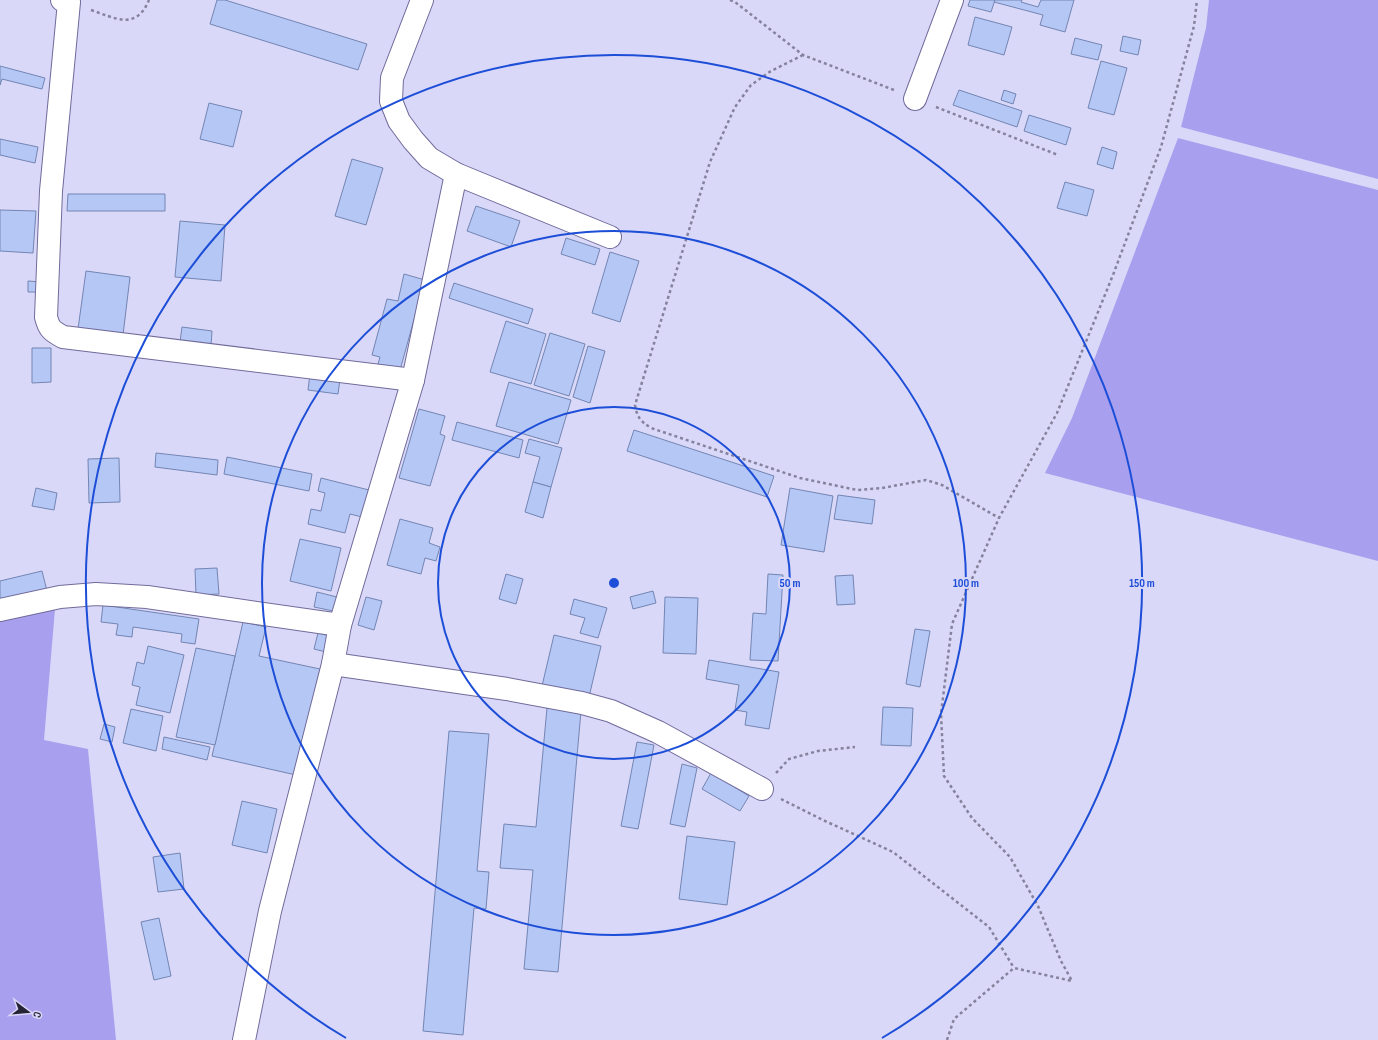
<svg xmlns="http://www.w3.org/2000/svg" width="1378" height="1040" font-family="'Sofia Sans Condensed',sans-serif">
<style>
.green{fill:#a8a0ee}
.building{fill:#b5c7f5;stroke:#7385b3}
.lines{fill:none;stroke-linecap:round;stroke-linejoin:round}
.minor-casing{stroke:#706b9b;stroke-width:24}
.path{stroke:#84829c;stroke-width:2.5;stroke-dasharray:3 3;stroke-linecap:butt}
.minor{stroke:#fff;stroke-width:22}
.ring{fill:none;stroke:#1d4ed8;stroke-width:2}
.centre{fill:#1d4ed8;stroke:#dad8f8;stroke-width:2}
.ring-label{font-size:12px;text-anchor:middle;font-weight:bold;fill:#1d4ed8;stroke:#dad8f8;stroke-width:4;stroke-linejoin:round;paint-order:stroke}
</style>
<rect width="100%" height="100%" fill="#dad8f8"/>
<g class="green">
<path d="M 1209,0 L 1378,0 L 1378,179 L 1181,127 L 1206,28 Z"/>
<path d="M 1178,138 L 1378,190 L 1378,561 L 1045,473 L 1072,418 Z"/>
<path d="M 55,609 L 44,740 L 88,749 L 116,1040 L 0,1040 L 0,621 Z"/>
</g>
<g class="building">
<path d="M 217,0 L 225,0 L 367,44 L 358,70 L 210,24 Z"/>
<path d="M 970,0 L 995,0 L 991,12 L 968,6 Z"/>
<path d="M 995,0 L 1022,0 L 1021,2 L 1038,7 L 1041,0 L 1074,0 L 1065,32 L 1040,25 L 1043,15 L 994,2 Z"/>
<path d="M 975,17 L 1012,27 L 1004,55 L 968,45 Z"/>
<path d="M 1123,36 L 1141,40 L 1138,55 L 1120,51 Z"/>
<path d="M 1075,38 L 1102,45 L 1098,60 L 1071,54 Z"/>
<path d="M 1101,61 L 1127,68 L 1114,115 L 1088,108 Z"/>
<path d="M 0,66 L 45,78 L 42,89 L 2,79 L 0,85 Z"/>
<path d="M 959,90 L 1022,111 L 1017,127 L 953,105 Z"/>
<path d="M 1004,90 L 1016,94 L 1013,104 L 1001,100 Z"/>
<path d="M 209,103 L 242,111 L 233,147 L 200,139 Z"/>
<path d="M 1029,115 L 1071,128 L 1066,145 L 1024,131 Z"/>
<path d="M 0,139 L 38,147 L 35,163 L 0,155 Z"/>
<path d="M 1102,147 L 1117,152 L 1113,169 L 1097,164 Z"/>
<path d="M 352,159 L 383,168 L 366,225 L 335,216 Z"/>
<path d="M 1065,182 L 1094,190 L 1087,216 L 1057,208 Z"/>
<path d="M 68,194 L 165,194 L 165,211 L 67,211 Z"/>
<path d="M 476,206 L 520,221 L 511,247 L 467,231 Z"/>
<path d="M 0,210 L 36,211 L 33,253 L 0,251 Z"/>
<path d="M 180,221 L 225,225 L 221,281 L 175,277 Z"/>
<path d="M 566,238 L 600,249 L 595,265 L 561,254 Z"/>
<path d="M 610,252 L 639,261 L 620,322 L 592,313 Z"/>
<path d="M 86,271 L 130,277 L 123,335 L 78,329 Z"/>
<path d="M 404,274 L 425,280 L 400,370 L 378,364 L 380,357 L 372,355 L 387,299 L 398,301 Z"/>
<path d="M 28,281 L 41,282 L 40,292 L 28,292 Z"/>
<path d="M 454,283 L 533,309 L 528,324 L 449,298 Z"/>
<path d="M 506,321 L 546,334 L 531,384 L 490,372 Z"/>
<path d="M 182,327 L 212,331 L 211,346 L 180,342 Z"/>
<path d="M 550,333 L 585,344 L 569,396 L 534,385 Z"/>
<path d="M 588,346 L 605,351 L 590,403 L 573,397 Z"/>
<path d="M 32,348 L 51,348 L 51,382 L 32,383 Z"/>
<path d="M 310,374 L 340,379 L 338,394 L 308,390 Z"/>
<path d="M 509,382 L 571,400 L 558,444 L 496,426 Z"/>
<path d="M 419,409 L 445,416 L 440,434 L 445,436 L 430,486 L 399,478 Z"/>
<path d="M 457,422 L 523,440 L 519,458 L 452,440 Z"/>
<path d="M 634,430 L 774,476 L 767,497 L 627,451 Z"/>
<path d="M 529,439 L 562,448 L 551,487 L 533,482 L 540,457 L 525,453 Z"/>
<path d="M 156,453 L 218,460 L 217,475 L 155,467 Z"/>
<path d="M 227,457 L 312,474 L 309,491 L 224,474 Z"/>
<path d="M 119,458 L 120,502 L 89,503 L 88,459 Z"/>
<path d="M 321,478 L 369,490 L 362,517 L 350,514 L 345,533 L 308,524 L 311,509 L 321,511 L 325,493 L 318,491 Z"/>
<path d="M 533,482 L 551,487 L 543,518 L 525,512 Z"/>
<path d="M 36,488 L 57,493 L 54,510 L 32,506 Z"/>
<path d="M 790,488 L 833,496 L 824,552 L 781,545 Z"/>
<path d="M 838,495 L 875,500 L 872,524 L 834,519 Z"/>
<path d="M 400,519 L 433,528 L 429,543 L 440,547 L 436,561 L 425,558 L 421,574 L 387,565 Z"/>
<path d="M 300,539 L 341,548 L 331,591 L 290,581 Z"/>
<path d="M 217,568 L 219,594 L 196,595 L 195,569 Z"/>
<path d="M 42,571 L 47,591 L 0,603 L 0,581 Z"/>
<path d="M 506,574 L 523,579 L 516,604 L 499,599 Z"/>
<path d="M 768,574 L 783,575 L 778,661 L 750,660 L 753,613 L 766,614 Z"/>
<path d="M 853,575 L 855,604 L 837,605 L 835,576 Z"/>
<path d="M 653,591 L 656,603 L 633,609 L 630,597 Z"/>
<path d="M 317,592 L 341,598 L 338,612 L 314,607 Z"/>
<path d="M 366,597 L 382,601 L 374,630 L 358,625 Z"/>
<path d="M 665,597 L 698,598 L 696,654 L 663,653 Z"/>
<path d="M 574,599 L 607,608 L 598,638 L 580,633 L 585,618 L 570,614 Z"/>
<path d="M 103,605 L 199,619 L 195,644 L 181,642 L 182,634 L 133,627 L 132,637 L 116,635 L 118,624 L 101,622 Z"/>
<path d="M 243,622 L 266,627 L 259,656 L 320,669 L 296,775 L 212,756 Z"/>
<path d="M 915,629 L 930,631 L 920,687 L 906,684 Z"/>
<path d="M 318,633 L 330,636 L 326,652 L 314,649 Z"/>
<path d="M 554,635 L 601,646 L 589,697 L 542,686 Z"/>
<path d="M 148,646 L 184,655 L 170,713 L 136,705 L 140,687 L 132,685 L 137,662 L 144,664 Z"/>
<path d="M 196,648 L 235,656 L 215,745 L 176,737 Z"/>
<path d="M 709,660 L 779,672 L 769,729 L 745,725 L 747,712 L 735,710 L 739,685 L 706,679 Z"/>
<path d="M 883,707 L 913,708 L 911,746 L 881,745 Z"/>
<path d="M 547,708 L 581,711 L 558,972 L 524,969 L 533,870 L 500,868 L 504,824 L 536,827 Z"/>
<path d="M 131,709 L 163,716 L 156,751 L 123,743 Z"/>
<path d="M 104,724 L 115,727 L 112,742 L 100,739 Z"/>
<path d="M 449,731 L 489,734 L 477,871 L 489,872 L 486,909 L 474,908 L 463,1035 L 423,1031 Z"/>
<path d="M 164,737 L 210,747 L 207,760 L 162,749 Z"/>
<path d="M 637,742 L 654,745 L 638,829 L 621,826 Z"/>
<path d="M 682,764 L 697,768 L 685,827 L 670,824 Z"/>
<path d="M 711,773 L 749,796 L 740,811 L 702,789 Z"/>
<path d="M 242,801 L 277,809 L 267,853 L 232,845 Z"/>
<path d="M 687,836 L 735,842 L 727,905 L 679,899 Z"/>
<path d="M 180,853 L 184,889 L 158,892 L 153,857 Z"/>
<path d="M 159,918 L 171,976 L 154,980 L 141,922 Z"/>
</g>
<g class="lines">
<g class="minor-casing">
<g id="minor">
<path d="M 62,0 L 69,2 L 51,191 L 46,317 C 49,329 52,331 63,337 L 413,380"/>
<path d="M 422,0 L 392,78 L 391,101 L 399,121 L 413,140 L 429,158 L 456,174 L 610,237"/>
<path d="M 915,99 L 952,0"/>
<path d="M 0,610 L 60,597 L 96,594 L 147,597 L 340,625"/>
<path d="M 333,664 L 507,689 L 582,703 L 611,711 L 658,732 L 762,789"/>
<path d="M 244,1040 L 270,911 L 333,664 L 340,625 L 413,380 L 456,174"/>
</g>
</g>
<g class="path">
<path d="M 730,0 L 735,2 L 803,55 L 894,90"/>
<path d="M 91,10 C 115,18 136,31 149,0"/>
<path d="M 803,55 L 771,71 L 751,85 L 735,107 L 710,162 L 635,405 C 637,417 640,421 651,428 L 800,478 L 857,490 L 882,488 L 926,480 L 942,485 L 999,518"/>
<path d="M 936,107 L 1058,155"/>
<path d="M 776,773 L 789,759 L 818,751 L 855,747"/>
<path d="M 781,799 L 825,821 L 893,852 L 989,927 L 1014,968"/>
<path d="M 947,1040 L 954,1019 L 1014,968 L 1072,981 L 1061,961 L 1038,906 L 1010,857 L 972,818 L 944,776 L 941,714 L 952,624 L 999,518 L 1057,413 L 1113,275 L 1161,147 L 1194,26 L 1197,0"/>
</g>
<use href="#minor" class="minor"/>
</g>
<g class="ring">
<circle cx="614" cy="583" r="176"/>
<circle cx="614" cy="583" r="352"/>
<path d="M346 1038A528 528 0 1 1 882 1038"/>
</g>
<circle cx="614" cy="583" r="6" class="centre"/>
<g class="ring-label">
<text x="790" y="587">50 m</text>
<text x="966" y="587">100 m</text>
<text x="1142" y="587">150 m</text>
</g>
<g transform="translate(28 1012) rotate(106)" stroke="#dad8f8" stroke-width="3" paint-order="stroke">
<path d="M0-3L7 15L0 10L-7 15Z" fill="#252336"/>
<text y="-6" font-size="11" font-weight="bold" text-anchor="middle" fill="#252336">С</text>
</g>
</svg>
